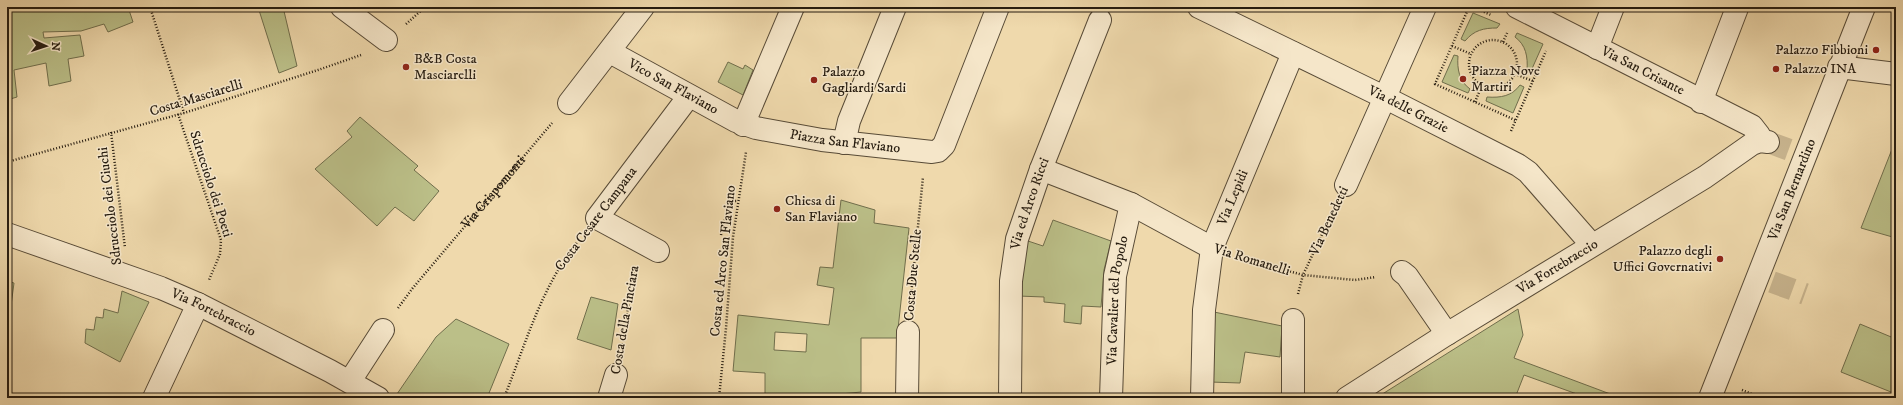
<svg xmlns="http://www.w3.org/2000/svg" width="1903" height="405" font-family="'IM FELL DW Pica',serif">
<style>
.green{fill:#bbbf88;stroke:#706e4c;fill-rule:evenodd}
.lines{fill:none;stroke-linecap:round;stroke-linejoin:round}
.minor-tunnel{stroke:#c7b38d;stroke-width:22;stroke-dasharray:22 11;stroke-linecap:butt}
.minor-casing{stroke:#584b37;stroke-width:24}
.path{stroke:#261c10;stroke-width:2.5;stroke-dasharray:1 2;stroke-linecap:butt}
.minor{stroke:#f5e6c9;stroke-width:22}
.poi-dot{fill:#8f2418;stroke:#f5e6c9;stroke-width:1.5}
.labels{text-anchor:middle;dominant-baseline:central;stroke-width:3;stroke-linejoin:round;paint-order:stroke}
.poi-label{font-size:14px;fill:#261c10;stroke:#f5e6c9;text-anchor:start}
.street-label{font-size:14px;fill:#261c10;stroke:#f5e6c9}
</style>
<rect width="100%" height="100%" fill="#efd9ac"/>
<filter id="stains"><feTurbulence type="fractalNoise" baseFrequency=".005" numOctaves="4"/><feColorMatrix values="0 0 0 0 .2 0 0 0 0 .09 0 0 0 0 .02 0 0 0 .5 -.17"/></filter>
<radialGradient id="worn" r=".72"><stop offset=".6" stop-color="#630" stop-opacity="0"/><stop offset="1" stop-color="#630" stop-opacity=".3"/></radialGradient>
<g class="green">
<path d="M 7,7 L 128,7 L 133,22 L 108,32 L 104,24 L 81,31 L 43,32 L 44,38 L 80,35 L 84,56 L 68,59 L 71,81 L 49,86 L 46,63 L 14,70 L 17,97 L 7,100 Z"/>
<path d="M 258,7 L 283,7 L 297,66 L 279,73 Z"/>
<path d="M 1473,13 L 1500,24 L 1497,28 C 1484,28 1474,30 1465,41 L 1461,39 Z"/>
<path d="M 1517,33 L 1543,44 L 1531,71 L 1527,70 C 1528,57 1526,45 1515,37 Z"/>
<path d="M 1454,55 L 1458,56 C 1457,69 1459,81 1470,89 L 1468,93 L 1442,82 Z"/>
<path d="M 728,62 L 743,69 L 745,65 L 753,70 L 743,95 L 718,82 Z"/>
<path d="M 1520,85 L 1524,87 L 1513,113 L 1486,101 L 1487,97 C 1501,98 1512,96 1520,85 Z"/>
<path d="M 360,117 L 418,166 L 414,170 L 439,191 L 414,221 L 395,207 L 377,226 L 315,169 L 352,137 L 347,131 Z"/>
<path d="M 1896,139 L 1896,238 L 1861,228 Z"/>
<path d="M 841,200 L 875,210 L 874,223 L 909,228 L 898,329 L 902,338 L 861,338 L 861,392 L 801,398 L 765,397 L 765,373 L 733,371 L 738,315 L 829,325 L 834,288 L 817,285 L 820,267 L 833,268 ZM 775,332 L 807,334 L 806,352 L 774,350 Z"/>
<path d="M 1053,220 L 1111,241 L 1104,270 L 1101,307 L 1082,306 L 1081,324 L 1064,322 L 1065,304 L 1044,302 L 1044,297 L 1018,296 L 1025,240 L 1043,246 Z"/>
<path d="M 7,281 L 14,283 L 7,336 Z"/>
<path d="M 122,291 L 149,302 L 120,362 L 85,343 L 86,329 L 94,330 L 96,317 L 103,318 L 104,309 L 118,313 Z"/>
<path d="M 591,297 L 618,304 L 611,350 L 577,339 Z"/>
<path d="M 1518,309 L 1523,335 L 1514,358 L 1621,398 L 1588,398 L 1524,375 L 1515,398 L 1376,398 Z"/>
<path d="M 1214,312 L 1282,326 L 1280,357 L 1245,352 L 1240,383 L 1210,382 Z"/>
<path d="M 456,319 L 509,344 L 487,398 L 403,398 L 397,394 L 436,337 Z"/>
<path d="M 1860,324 L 1896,339 L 1896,394 L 1841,372 Z"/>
</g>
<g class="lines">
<g class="minor-tunnel">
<path d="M 1768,142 L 1795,152"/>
<path d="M 1772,282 L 1805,294"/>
</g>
<g class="minor-casing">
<g id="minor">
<path d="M 342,7 L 386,40"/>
<path id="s2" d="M 1199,7 L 1386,98 L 1518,165 L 1528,172 L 1592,245"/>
<path id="s3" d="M 1517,7 L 1752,126 L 1759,135 L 1760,141"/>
<path d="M 1597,48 L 1613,7"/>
<path id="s4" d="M 610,52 L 736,121 L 756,128 L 822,140 L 932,152 L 938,151 L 944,145 L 998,7"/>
<path d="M 1839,67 L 1896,74"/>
<path d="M 1701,102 L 1737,8"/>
<path d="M 569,103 L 643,7"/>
<path d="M 743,125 L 793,7"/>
<path d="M 844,143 L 849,121 L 895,7"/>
<path d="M 1041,169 L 1131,204 L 1212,248"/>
<path d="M 1346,185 L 1425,7"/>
<path id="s5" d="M 7,234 L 161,288 L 198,304 L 330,371 L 378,398"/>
<path d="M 658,251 L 597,218 L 689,96"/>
<path d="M 1402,272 L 1407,276 L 1447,334"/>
<path d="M 350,381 L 383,330"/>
<path d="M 154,398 L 198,304"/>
<path d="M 609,398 L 616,375"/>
<path d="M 907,398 L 908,332"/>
<path id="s6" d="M 1010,398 L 1011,281 L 1017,239 L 1041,169 L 1100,20"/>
<path id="s7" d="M 1111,398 L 1115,276 L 1131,204"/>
<path id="s8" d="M 1202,398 L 1204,310 L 1212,248 L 1293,53"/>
<path d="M 1293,398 L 1293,320"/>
<path id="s9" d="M 1347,398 L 1447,334 L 1705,177 L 1752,144 L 1760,141 L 1768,142"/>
<path id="s10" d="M 1710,398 L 1864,7"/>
</g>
</g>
<g class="path">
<path d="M 150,7 L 184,113"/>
<path d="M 1469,7 L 1435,84 L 1515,120"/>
<path d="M 1473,7 L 1491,15"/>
<path d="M 406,24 L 425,7"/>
<circle cx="1493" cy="64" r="24"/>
<path d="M 1503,42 L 1508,31"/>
<path d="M 1452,46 L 1471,54"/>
<path d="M 1515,74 L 1533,81"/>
<path d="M 1475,102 L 1482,85"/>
<path d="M 178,114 L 221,240 L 220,254 L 209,280"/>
<path d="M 1511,131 L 1546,51"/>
<path d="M 111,132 L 125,248"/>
<path d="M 7,162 L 184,113 L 318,70 L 361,55"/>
<path d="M 721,235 L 729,204 L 734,201 L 738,201"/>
<path d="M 1238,257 L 1303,275 L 1355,280 L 1376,277"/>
<path d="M 1298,294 L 1303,275 L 1334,209"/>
<path d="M 910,305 L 923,177"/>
<path id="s1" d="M 398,308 L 412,289 L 552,123"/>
<path d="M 622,350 L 634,267"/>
<path d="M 1742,390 L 1762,398"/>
<path d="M 504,398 C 526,343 542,284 580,239"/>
<path d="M 719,398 L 726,328 L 733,237 L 746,152"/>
</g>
<use href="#minor" class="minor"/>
</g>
<g class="poi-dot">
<circle cx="1876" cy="50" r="4"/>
<circle cx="406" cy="67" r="4"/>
<circle cx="1776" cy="69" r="4"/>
<circle cx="1463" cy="79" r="4"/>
<circle cx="814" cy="80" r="4"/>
<circle cx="777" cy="209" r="4"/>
<circle cx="1720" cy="259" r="4"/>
</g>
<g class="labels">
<g class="poi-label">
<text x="1868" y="50" text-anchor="end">Palazzo Fibbioni</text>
<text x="414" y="59">B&amp;B Costa<tspan x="414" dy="16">Masciarelli</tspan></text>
<text x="1784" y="69">Palazzo INA</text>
<text x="1471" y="71">Piazza Nove<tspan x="1471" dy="16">Martiri</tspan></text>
<text x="822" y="72">Palazzo<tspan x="822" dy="16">Gagliardi Sardi</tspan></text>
<text x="785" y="201">Chiesa di<tspan x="785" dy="16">San Flaviano</tspan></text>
<text x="1712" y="251" text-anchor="end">Palazzo degli<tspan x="1712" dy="16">Uffici Governativi</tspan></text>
</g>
<g class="street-label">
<text stroke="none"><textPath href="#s3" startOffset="141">Via San Crisante</textPath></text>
<text stroke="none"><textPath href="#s4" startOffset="72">Vico San Flaviano</textPath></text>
<text transform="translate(196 98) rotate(-17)">Costa Masciarelli</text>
<text stroke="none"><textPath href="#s2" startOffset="233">Via delle Grazie</textPath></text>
<text stroke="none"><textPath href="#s4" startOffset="255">Piazza San Flaviano</textPath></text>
<text transform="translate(211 184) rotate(72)">Sdrucciolo dei Poeti</text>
<text stroke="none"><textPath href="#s10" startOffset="224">Via San Bernardino</textPath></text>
<text stroke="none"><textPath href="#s1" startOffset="150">Via Crispomonti</textPath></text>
<text stroke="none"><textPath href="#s8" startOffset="205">Via Lepidi</textPath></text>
<text stroke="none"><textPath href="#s6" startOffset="197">Via ed Arco Ricci</textPath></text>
<text transform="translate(110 206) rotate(-97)">Sdrucciolo dei Ciuchi</text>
<text transform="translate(596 219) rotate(-53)">Costa Cesare Campana</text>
<text transform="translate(1329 221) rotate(-65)">Via Benedetti</text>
<text transform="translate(1252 260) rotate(17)">Via Romanelli</text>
<text transform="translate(723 261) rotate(-84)">Costa ed Arco San Flaviano</text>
<text stroke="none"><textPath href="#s9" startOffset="248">Via Fortebraccio</textPath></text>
<text transform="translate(913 275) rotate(-85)">Costa Due Stelle</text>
<text stroke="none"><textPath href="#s7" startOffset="98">Via Cavalier del Popolo</textPath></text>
<text stroke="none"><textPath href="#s5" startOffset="221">Via Fortebraccio</textPath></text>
<text transform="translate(625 320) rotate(-80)">Costa della Pinciara</text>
</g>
</g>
<rect width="1903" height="405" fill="none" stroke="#efd9ac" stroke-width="24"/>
<rect x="8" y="8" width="1887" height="389" fill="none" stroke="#261c10" stroke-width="2"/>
<rect x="12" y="12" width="1879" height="381" fill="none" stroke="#261c10"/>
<g transform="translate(46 46) rotate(93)" stroke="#f5e6c9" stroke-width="3" paint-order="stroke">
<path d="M0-3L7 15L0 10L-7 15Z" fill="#261c10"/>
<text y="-6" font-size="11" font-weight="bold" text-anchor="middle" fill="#261c10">N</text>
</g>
<rect width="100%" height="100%" filter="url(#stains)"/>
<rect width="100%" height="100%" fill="url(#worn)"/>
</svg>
